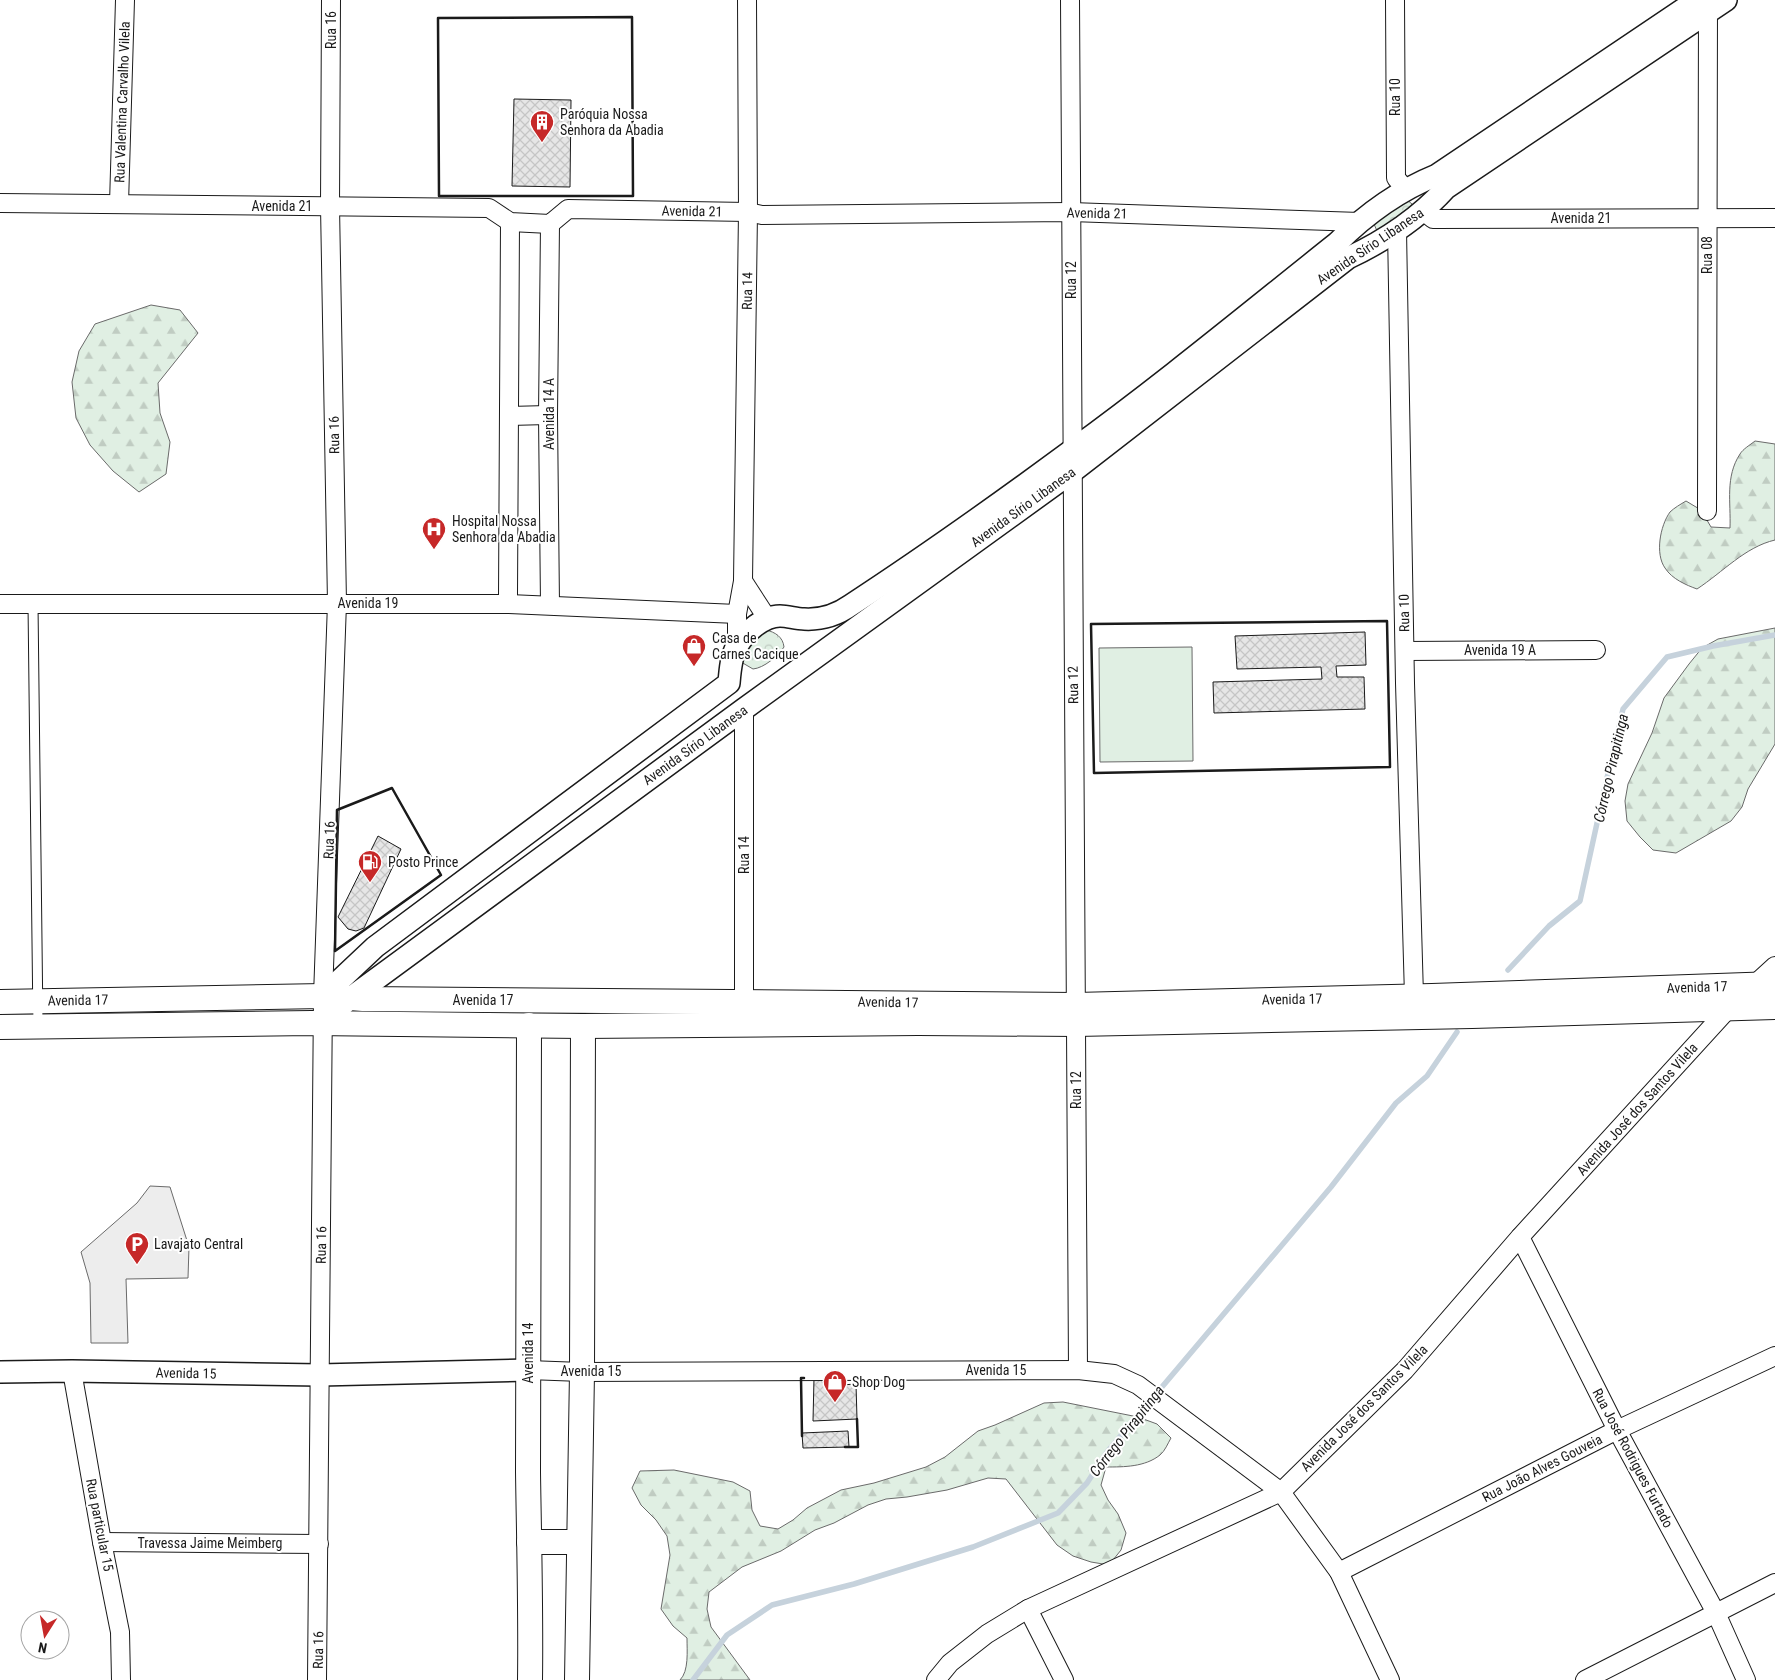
<svg xmlns="http://www.w3.org/2000/svg" width="1775" height="1680" font-family="'Roboto Condensed',sans-serif">
<style>
.forest{fill:url(#forest-firs);stroke:#6a6a6a}
.park{fill:url(#park-crowns);stroke:#6a6a6a}
.pitch{fill:#e0efe3;stroke:#6a6a6a}
.parking{fill:#ededed;stroke:#6a6a6a}
.lines{fill:none;stroke-linecap:round;stroke-linejoin:round}
.stream{stroke:#c6d2dc;stroke-width:5.5}
.building{fill:url(#building-cross-hatch);stroke:#1a1a1a}
.service-casing{stroke:#1a1a1a;stroke-width:11}
.minor-casing{stroke:#1a1a1a;stroke-width:20}
.tertiary-casing{stroke:#1a1a1a;stroke-width:24}
.secondary-casing{stroke:#1a1a1a;stroke-width:26}
.service{stroke:#fff;stroke-width:9}
.minor{stroke:#fff;stroke-width:18}
.tertiary{stroke:#fff;stroke-width:21}
.secondary{stroke:#fff;stroke-width:24}
.wall{stroke:#1a1a1a;stroke-width:2.5}
.labels{text-anchor:middle;dominant-baseline:central;stroke-width:4;stroke-linejoin:round;paint-order:stroke}
.street-label{font-size:14px;fill:#1a1a1a;stroke:#fff}
.poi-label{font-size:14px;fill:#1a1a1a;stroke:#fff;text-anchor:start}
.water-label{font-size:15px;font-style:italic;fill:#1a1a1a;stroke:#fff}
</style>
<defs>
<pattern id="forest-firs" width="22" height="20" patternUnits="userSpaceOnUse" patternTransform="scale(1.25)"><rect width="22" height="20" fill="#e0efe3"/><path d="M5 1l3.5 6h-7zM16 11l3.5 6h-7z" fill="#c0ccc2"/></pattern>
<pattern id="park-crowns" width="20" height="18" patternUnits="userSpaceOnUse" patternTransform="scale(1.25)"><rect width="20" height="18" fill="#e0efe3"/><path d="M2 6a3 3 0 1 1 6 0M12 15a3 3 0 1 1 6 0" fill="none" stroke="#c0ccc2"/></pattern>
<pattern id="building-cross-hatch" width="8" height="8" patternUnits="userSpaceOnUse" patternTransform="scale(1.25)"><rect width="8" height="8" fill="#e6e6e6"/><path d="M0 0l8 8M0 8l8-8" fill="none" stroke="#c5c5c5"/></pattern>
</defs>
<rect width="100%" height="100%" fill="#fff"/>
<g class="forest">
<path d="M 151,305 L 180,310 L 198,333 L 158,383 L 160,413 L 170,442 L 166,474 L 139,492 L 113,471 L 90,445 L 76,418 L 72,382 L 79,351 L 95,324 Z"/>
<path d="M 1755,441 L 1775,444 L 1775,540 C 1745,547 1723,572 1697,589 C 1686,585 1672,579 1665,568 C 1655,554 1660,526 1670,512 C 1674,508 1681,504 1686,501 L 1701,510 L 1711,527 L 1730,528 C 1731,502 1725,477 1740,454 C 1743,449 1750,445 1755,441 Z"/>
<path d="M 1775,628 L 1775,744 L 1748,789 L 1742,807 L 1731,821 L 1676,853 L 1653,850 L 1640,837 L 1627,821 L 1625,801 L 1628,784 L 1652,733 L 1664,698 L 1689,664 L 1702,648 L 1718,639 Z"/>
<path d="M 1063,1402 L 1138,1417 L 1157,1424 L 1171,1438 C 1168,1443 1165,1451 1160,1455 C 1145,1467 1124,1467 1106,1467 L 1101,1485 L 1108,1500 L 1118,1514 L 1126,1533 L 1121,1550 L 1109,1565 L 1091,1562 L 1073,1556 L 1057,1545 L 1006,1479 L 988,1478 L 947,1490 L 907,1497 L 886,1499 L 868,1505 L 834,1523 L 815,1530 L 781,1551 L 742,1567 L 709,1592 L 707,1609 L 711,1627 L 750,1680 L 680,1680 C 689,1671 687,1651 687,1638 L 673,1626 L 661,1609 L 670,1555 L 667,1536 L 656,1520 L 641,1505 L 632,1488 L 640,1471 L 674,1470 L 733,1482 L 750,1491 L 752,1510 L 760,1526 L 778,1529 L 793,1520 L 807,1508 L 841,1490 L 874,1483 L 926,1467 L 945,1457 L 978,1431 L 995,1425 L 1044,1403 Z"/>
</g>
<g class="park">
<path d="M 1406,199 L 1412,204 L 1413,208 L 1377,231 L 1374,224 Z"/>
<path d="M 766,630 C 775,632 783,637 784,647 C 778,656 764,668 753,669 L 741,662 L 741,651 Z"/>
</g>
<path class="pitch" d="M 1192,647 L 1193,761 L 1100,762 L 1099,648 Z"/>
<path class="parking" d="M 150,1186 L 170,1187 L 189,1247 L 188,1278 L 126,1279 L 128,1343 L 91,1343 L 90,1283 L 81,1252 L 137,1203 Z"/>
<g class="lines">
<g class="stream">
<path d="M 1508,970 L 1549,926 L 1580,901 L 1604,791 L 1623,709 L 1667,657 L 1713,646 L 1775,635"/>
<path d="M 693,1680 L 727,1635 L 772,1605 L 854,1584 L 973,1547 L 1058,1513 L 1087,1483 L 1107,1452 L 1331,1187 L 1396,1103 L 1427,1076 L 1457,1032"/>
</g>
</g>
<g class="building">
<path d="M 514,99 L 571,100 L 570,187 L 512,186 Z"/>
<path d="M 1365,632 L 1366,665 L 1336,666 L 1337,677 L 1364,677 L 1365,709 L 1214,713 L 1213,682 L 1322,679 L 1321,667 L 1237,669 L 1235,636 Z"/>
<path d="M 378,836 L 401,849 L 364,928 L 356,931 L 348,929 L 338,917 Z"/>
<path d="M 826,1377 L 826,1386 L 856,1384 L 857,1419 L 813,1421 L 814,1378 Z"/>
<path d="M 848,1431 L 849,1447 L 803,1448 L 802,1433 Z"/>
</g>
<g class="lines">
<g class="service-casing">
<path id="service" d="M 33,604 L 38,1026"/>
</g>
<g class="minor-casing">
<g id="minor">
<path d="M 1070,0 L 1078,1370"/>
<path d="M 1395,0 L 1396,178 L 1406,190"/>
<path d="M 0,203 L 489,208 L 510,222 L 550,224 L 568,209 L 748,212 L 762,215 L 1071,212 L 1360,222"/>
<path d="M 119,204 L 125,0"/>
<path d="M 1423,211 L 1433,219 L 1775,218"/>
<path d="M 1397,230 L 1405,683 L 1414,996"/>
<path d="M 509,416 L 548,415"/>
<path d="M 1707,511 L 1708,1"/>
<path d="M 743,581 L 767,618"/>
<path d="M 0,604 L 509,604 L 737,614"/>
<path d="M 509,604 L 508,596 L 510,222"/>
<path d="M 550,605 L 548,415 L 550,224"/>
<path d="M 737,646 L 737,614 L 743,581 L 748,212 L 747,0"/>
<path d="M 1405,651 L 1596,650"/>
<path d="M 744,709 L 744,1001"/>
<path d="M 1520,1237 L 1617,1430 L 1716,1613 L 1746,1680"/>
<path d="M 528,1370 L 582,1372 L 1078,1370 L 1114,1374 L 1138,1385 L 1281,1492 L 1339,1572 L 1390,1680"/>
<path d="M 72,1371 L 102,1542 L 120,1632 L 121,1680"/>
<path d="M 102,1542 L 319,1544"/>
<path d="M 1339,1572 L 1617,1430 L 1775,1356"/>
<path d="M 1028,1609 L 1064,1680"/>
<path d="M 317,1680 L 323,996 L 337,603 L 330,206 L 331,0"/>
<path d="M 936,1680 L 950,1663 L 987,1634 L 1028,1609 L 1281,1492 L 1405,1370 L 1520,1237 L 1729,1008 L 1775,966"/>
<path d="M 1585,1680 L 1775,1583"/>
</g>
</g>
<g class="tertiary-casing">
<g id="tertiary">
<path d="M 323,996 L 375,947 L 729,683 C 730,671 731,656 737,646 C 746,631 764,616 780,616 C 788,616 796,619 804,619 C 821,620 837,615 851,605 C 926,556 999,504 1071,451 C 1162,385 1249,313 1337,243 C 1365,215 1400,190 1437,175 L 1697,0"/>
<path d="M 323,1023 L 349,999 L 744,709 L 1072,472 L 1348,258 C 1384,241 1419,218 1446,188 L 1726,0"/>
<path d="M 0,1372 L 72,1371 L 320,1375 L 528,1370"/>
</g>
</g>
<g class="secondary-casing">
<g id="secondary">
<path d="M 0,1002 L 323,996 L 363,999 L 1076,1005 L 1432,996 L 1775,984"/>
<path d="M 529,1025 C 529,1174 528,1323 528,1472 C 529,1541 531,1611 530,1680"/>
<path d="M 0,1027 L 312,1023 L 583,1026 L 918,1023 L 1076,1024 L 1472,1016 L 1775,1007"/>
<path d="M 529,1542 L 579,1542"/>
<path d="M 577,1680 L 582,1372 L 583,1026"/>
</g>
</g>
<use href="#service" class="service"/>
<use href="#minor" class="minor"/>
<use href="#tertiary" class="tertiary"/>
<use href="#secondary" class="secondary"/>
<g class="wall">
<path d="M 632,17 L 633,196 L 439,196 L 438,18 Z"/>
<path d="M 1387,621 L 1390,767 L 1094,773 L 1091,624 Z"/>
<path d="M 392,788 L 441,875 L 335,951 L 337,810 Z"/>
<path d="M 802,1436 L 801,1378 L 804,1378"/>
<path d="M 845,1447 L 858,1447 L 857,1419"/>
</g>
</g>
<defs>
<g id="building-pin" transform="scale(1.25)"><path d="M0 17L-7.5 6A9.5 9.5 0 1 1 7.5 6Z" fill="#c62828" stroke="#fff"/><path d="M-4-6H4V6H1V3H-1V6H-4ZM-2.5-4.3h1.7v1.8h-1.7ZM.8-4.3h1.7v1.8H.8ZM-2.5-1h1.7V.8h-1.7ZM.8-1h1.7V.8H.8Z" fill="#fff"/></g>
<g id="hospital-pin" transform="scale(1.25)"><path d="M0 17L-7.5 6A9.5 9.5 0 1 1 7.5 6Z" fill="#c62828" stroke="#fff"/><path d="M-5-5h3v3.5h4V-5h3V5h-3V1.5h-4V5h-3Z" fill="#fff"/></g>
<g id="shop-pin" transform="scale(1.25)"><path d="M0 17L-7.5 6A9.5 9.5 0 1 1 7.5 6Z" fill="#c62828" stroke="#fff"/><path d="M-5-2.5h2.3a2.7 3.5 0 0 1 5.4 0H5L5.5 6h-11ZM-1.5-2.5h3a1.5 2.3 0 0 0-3 0Z" fill="#fff"/></g>
<g id="fuel-pin" transform="scale(1.25)"><path d="M0 17L-7.5 6A9.5 9.5 0 1 1 7.5 6Z" fill="#c62828" stroke="#fff"/><path d="M-5.5-6h7V0h2V4h1.3V-2.5L3-4.5l.8-.8L6-3V5H2.5V1h-1V6h-7ZM-4.2-4.7v3.2H.2V-4.7Z" fill="#fff"/></g>
<g id="parking-pin" transform="scale(1.25)"><path d="M0 17L-7.5 6A9.5 9.5 0 1 1 7.5 6Z" fill="#c62828" stroke="#fff"/><path d="M-3.5-5.5H1a3.5 3.5 0 0 1 0 7H-1V5.5H-3.5ZM-1-3.4V-.6H.8a1.4 1.4 0 0 0 0-2.8Z" fill="#fff"/></g>
</defs>
<g fill-rule="evenodd">
<use href="#building-pin" x="542" y="122"/>
<use href="#hospital-pin" x="434" y="529"/>
<use href="#shop-pin" x="694" y="646"/>
<use href="#fuel-pin" x="370" y="862"/>
<use href="#parking-pin" x="137" y="1244"/>
<use href="#shop-pin" x="835" y="1382"/>
</g>
<g class="labels">
<g class="street-label">
<text transform="translate(331 30) rotate(-90)">Rua 16</text>
<text transform="translate(1395 97) rotate(-90)">Rua 10</text>
<text transform="translate(122 102) rotate(-88)">Rua Valentina Carvalho Vilela</text>
<text x="282" y="206">Avenida 21</text>
<text transform="translate(692 211) rotate(1)">Avenida 21</text>
<text transform="translate(1097 213) rotate(1)">Avenida 21</text>
<text x="1581" y="218">Avenida 21</text>
<text transform="translate(1370 246) rotate(-34)">Avenida Sírio Libanesa</text>
<text transform="translate(1707 255) rotate(-90)">Rua 08</text>
<text transform="translate(1071 280) rotate(-90)">Rua 12</text>
<text transform="translate(747 291) rotate(-89)">Rua 14</text>
<text transform="translate(549 414) rotate(-90)">Avenida 14 A</text>
<text transform="translate(334 435) rotate(-91)">Rua 16</text>
<text transform="translate(1023 507) rotate(-36)">Avenida Sírio Libanesa</text>
<text x="368" y="603">Avenida 19</text>
<text transform="translate(1404 613) rotate(-91)">Rua 10</text>
<text x="1500" y="650">Avenida 19 A</text>
<text transform="translate(1073 685) rotate(-91)">Rua 12</text>
<text transform="translate(695 745) rotate(-36)">Avenida Sírio Libanesa</text>
<text transform="translate(329 840) rotate(-88)">Rua 16</text>
<text transform="translate(744 855) rotate(-90)">Rua 14</text>
<text transform="translate(1697 987) rotate(-2)">Avenida 17</text>
<text transform="translate(1292 999) rotate(-1)">Avenida 17</text>
<text transform="translate(78 1000) rotate(-1)">Avenida 17</text>
<text x="483" y="1000">Avenida 17</text>
<text transform="translate(888 1002) rotate(1)">Avenida 17</text>
<text transform="translate(1076 1090) rotate(-90)">Rua 12</text>
<text transform="translate(1637 1109) rotate(-48)">Avenida José dos Santos Vilela</text>
<text transform="translate(321 1245) rotate(-89)">Rua 16</text>
<text transform="translate(528 1353) rotate(-90)">Avenida 14</text>
<text x="996" y="1370">Avenida 15</text>
<text x="591" y="1371">Avenida 15</text>
<text transform="translate(186 1373) rotate(1)">Avenida 15</text>
<text transform="translate(1364 1408) rotate(-45)">Avenida José dos Santos Vilela</text>
<text transform="translate(1633 1458) rotate(62)">Rua José Rodrigues Furtado</text>
<text transform="translate(1542 1468) rotate(-27)">Rua João Alves Gouveia</text>
<text transform="translate(100 1525) rotate(79)">Rua particular 15</text>
<text x="210" y="1543">Travessa Jaime Meimberg</text>
<text transform="translate(318 1650) rotate(-89)">Rua 16</text>
</g>
<g class="poi-label">
<text x="560" y="114">Paróquia Nossa<tspan x="560" dy="16">Senhora da Abadia</tspan></text>
<text x="452" y="521">Hospital Nossa<tspan x="452" dy="16">Senhora da Abadia</tspan></text>
<text x="712" y="638">Casa de<tspan x="712" dy="16">Carnes Cacique</tspan></text>
<text x="388" y="862">Posto Prince</text>
<text x="154" y="1244">Lavajato Central</text>
<text x="852" y="1382">Shop Dog</text>
</g>
<g class="water-label">
<text transform="translate(1611 768) rotate(-77)">Córrego Pirapitinga</text>
<text transform="translate(1127 1431) rotate(-52)">Córrego Pirapitinga</text>
</g>
</g>
<g transform="translate(45 1635) rotate(191)"><circle r="24" fill="#ffffff" stroke="#a3a3a3"/>
<path d="M0-4L9 19L0 12L-9 19Z" fill="#c62828"/>
<text y="-8" font-size="14" font-weight="bold" text-anchor="middle" fill="#1a1a1a">N</text>
</g>
</svg>
